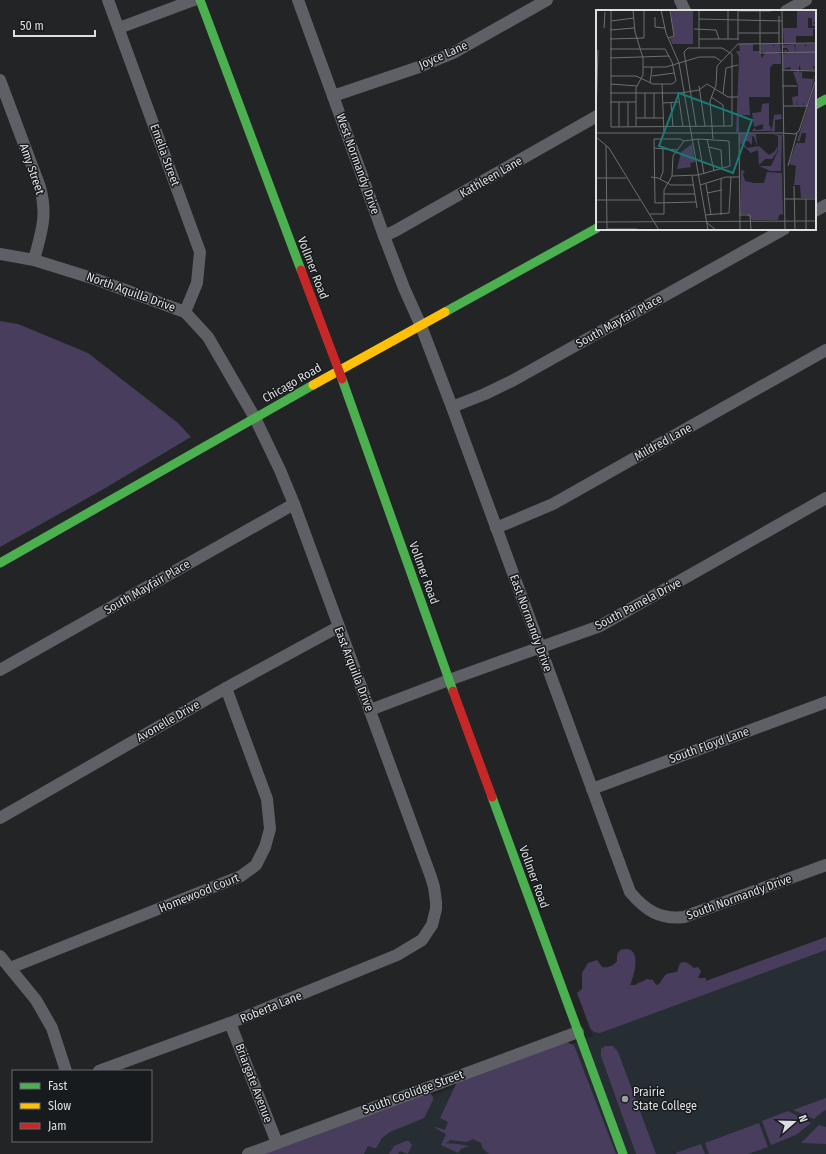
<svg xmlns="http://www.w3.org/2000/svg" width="826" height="1154" font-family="'Fira Sans Condensed',sans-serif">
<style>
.built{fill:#262e34}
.green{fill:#483d5c}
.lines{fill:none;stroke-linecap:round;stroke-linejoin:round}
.street{stroke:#5e6065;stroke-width:12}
.fast{stroke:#4caf50;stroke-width:9}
.slow{stroke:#ffc107;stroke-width:9}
.jam{stroke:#c62828;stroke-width:9}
.poi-dot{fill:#9c9ea0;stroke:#181b1e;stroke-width:1.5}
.labels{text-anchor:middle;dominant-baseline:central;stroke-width:3;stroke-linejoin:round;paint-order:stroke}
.street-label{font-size:12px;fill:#dddfe1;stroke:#181b1e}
.poi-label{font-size:12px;fill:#dddfe1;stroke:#181b1e;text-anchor:start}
.inset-road{fill:none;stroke:#6d6f71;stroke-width:1}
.view{fill:#197b74;fill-opacity:0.15;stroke:#197b74;stroke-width:2}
.inset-edge{fill:none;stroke:#dddfe1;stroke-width:2}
</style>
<rect width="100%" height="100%" fill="#222426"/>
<path class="built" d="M 826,937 L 826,1154 L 275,1154 L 593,1036 L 588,1024 Z"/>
<g class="green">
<path d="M 0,321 L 18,324 L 88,353 L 178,423 L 191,437 L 102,490 L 0,547 Z"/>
<path d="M 826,937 L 826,950 L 600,1033 L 594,1032 L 590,1028 L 577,993 L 582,989 L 582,973 L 588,963 L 597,960 L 602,967 C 609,968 613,966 617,961 L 617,955 L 620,950 C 643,943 635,974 630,985 L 635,985 L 638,983 L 641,982 L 647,979 L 653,980 L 656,985 L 659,984 C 667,974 662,974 677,972 L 680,963 C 687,960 689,965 694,968 L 698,967 L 701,971 L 698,978 L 706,978 L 706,981 Z"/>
<path d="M 566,1042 L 574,1045 L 616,1154 L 489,1154 L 483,1149 L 481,1143 L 473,1139 L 467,1142 L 449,1140 L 449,1142 L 444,1143 L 458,1144 L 469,1146 L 461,1149 L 458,1153 L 441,1145 L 446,1134 L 435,1128 L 436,1127 L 445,1130 L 448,1122 L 440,1118 L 457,1082 Z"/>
<path d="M 605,1046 L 613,1046 L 618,1052 L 656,1154 L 636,1154 L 601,1056 L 601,1049 Z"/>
<path d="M 430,1093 L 433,1097 L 433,1100 L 424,1118 L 390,1132 L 382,1138 L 376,1148 L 374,1148 L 368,1146 L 364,1154 L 264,1154 Z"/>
<path d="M 826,1098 L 826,1110 L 822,1112 L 814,1119 L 793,1110 Z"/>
<path d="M 788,1111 L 811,1123 L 796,1135 L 771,1145 L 762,1121 Z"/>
<path d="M 759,1123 L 768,1147 L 748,1154 L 709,1154 L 705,1143 Z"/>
<path d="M 819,1125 L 826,1127 L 826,1144 L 801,1143 Z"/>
<path d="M 406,1141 L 409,1141 L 412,1145 L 408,1154 L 400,1151 L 398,1154 L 389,1154 L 394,1146 Z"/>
<path d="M 701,1144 L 705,1154 L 675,1154 L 678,1152 Z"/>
</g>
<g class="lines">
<g class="street">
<path d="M 108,0 L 200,252 L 197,283 L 185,312"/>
<path d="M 298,0 L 384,236 L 404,288 L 421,326 L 452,407 L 630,892 C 645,910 660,920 684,917 L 826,865"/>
<path d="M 680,0 L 685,11"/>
<path d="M 786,11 L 806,0"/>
<path d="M 119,28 L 194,0"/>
<path d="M 0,80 L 40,187 C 48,216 41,233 34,260"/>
<path d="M 333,96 L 419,67 L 453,53 L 547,0"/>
<path d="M 815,211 L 826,205"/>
<path d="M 384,236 L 395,231 L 597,116"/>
<path d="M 0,254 L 34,260 L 95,279 L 185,312 L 208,337 L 255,418 L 280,470 L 294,504 L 431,877 L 434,887 L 436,902 L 436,909 L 432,925 L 422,940 L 397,955 L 230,1023 L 99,1071"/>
<path d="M 452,407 L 485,394 L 512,381 L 784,229"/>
<path d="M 496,528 L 553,504 L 826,350"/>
<path d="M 0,670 L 294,504"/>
<path d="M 370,710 L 449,680 L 600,626 L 826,498"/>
<path d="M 592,789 L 826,702"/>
<path d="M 0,818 L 226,688 L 338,627"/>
<path d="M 0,956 L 36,1000 L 52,1028 L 66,1071"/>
<path d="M 10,968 L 241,876 L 256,865 L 265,847 L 270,829 L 267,799 L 226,688"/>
<path d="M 230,1023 L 277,1143"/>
<path d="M 248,1154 L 578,1032"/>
</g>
<g class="fast">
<path d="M 200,0 L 301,270"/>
<path d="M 815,105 L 826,99"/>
<path d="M 445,312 L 597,228"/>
<path d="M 342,379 L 453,691"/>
<path d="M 0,563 L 313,385"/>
<path d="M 492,797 L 623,1154"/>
</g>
<path class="slow" d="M 313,385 L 445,312"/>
<g class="jam">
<path d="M 301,270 L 342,379"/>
<path d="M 453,691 L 492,797"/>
</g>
</g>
<circle class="poi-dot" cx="625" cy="1099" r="4"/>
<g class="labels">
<g class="street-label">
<text transform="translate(443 55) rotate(-24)">Joyce Lane</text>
<text transform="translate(165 155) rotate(70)">Emelia Street</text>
<text transform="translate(358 164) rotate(70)">West Normandy Drive</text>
<text transform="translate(32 169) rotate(71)">Amy Street</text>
<text transform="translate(491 177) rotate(-30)">Kathleen Lane</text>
<text transform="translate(313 268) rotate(69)">Vollmer Road</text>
<text transform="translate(131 292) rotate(20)">North Aquilla Drive</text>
<text transform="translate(619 321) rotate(-29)">South Mayfair Place</text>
<text transform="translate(292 383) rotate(-30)">Chicago Road</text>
<text transform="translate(663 442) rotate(-29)">Mildred Lane</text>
<text transform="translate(424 573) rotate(70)">Vollmer Road</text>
<text transform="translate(147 587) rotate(-30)">South Mayfair Place</text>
<text transform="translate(638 604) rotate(-28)">South Pamela Drive</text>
<text transform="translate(531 623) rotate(70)">East Normandy Drive</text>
<text transform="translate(354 669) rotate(69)">East Arquilla Drive</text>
<text transform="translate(168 721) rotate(-30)">Avonelle Drive</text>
<text transform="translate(709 745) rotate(-20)">South Floyd Lane</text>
<text transform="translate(534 877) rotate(70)">Vollmer Road</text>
<text transform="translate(199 893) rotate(-22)">Homewood Court</text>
<text transform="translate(739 897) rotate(-20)">South Normandy Drive</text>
<text transform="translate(271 1007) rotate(-22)">Roberta Lane</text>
<text transform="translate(254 1083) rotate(69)">Briargate Avenue</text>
<text transform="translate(413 1092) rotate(-20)">South Coolidge Street</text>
</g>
<g class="poi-label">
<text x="633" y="1092">Prairie<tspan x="633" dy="14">State College</tspan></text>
</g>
</g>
<g transform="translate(596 10)">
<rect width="220" height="220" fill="#222426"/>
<path d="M 201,0 L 220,0 L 220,12 L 217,12 L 220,16 L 216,16 L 216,8 L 212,8 L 212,18 L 220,18 L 220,26 L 220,19 L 217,19 L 217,26 L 200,26 L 200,33 L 188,33 L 187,18 L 201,18 ZM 75,1 L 97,1 L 97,34 L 76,34 L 74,28 L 78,27 ZM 143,34 L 157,34 L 157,41 L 164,41 L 166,48 L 169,43 L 164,41 L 165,34 L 177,34 L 177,38 L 178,34 L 184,34 L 185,41 L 182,43 L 185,44 L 185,54 L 177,54 L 174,58 L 174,87 L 153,87 L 154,105 L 143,105 L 143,122 L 140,122 L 143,47 L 140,41 L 144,41 ZM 198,34 L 200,43 L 199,34 L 209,34 L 209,38 L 210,34 L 220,34 L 220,57 L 216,56 L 220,60 L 205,60 L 203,55 L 203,60 L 195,60 L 194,57 L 187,59 L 187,44 L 191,43 L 187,40 L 191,40 L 191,43 L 193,43 L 191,38 L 187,38 L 187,35 ZM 203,61 L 204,63 L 206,61 L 206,68 L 217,69 L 220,63 L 211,95 L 208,95 L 208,92 L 207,95 L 202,95 L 200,91 L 201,95 L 197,95 L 196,87 L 202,86 L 202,76 L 197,62 ZM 220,71 L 220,188 L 205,188 L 204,175 L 198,175 L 200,156 L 193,154 L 200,133 L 209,133 L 210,123 L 206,123 L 203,132 L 201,131 ZM 173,93 L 173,115 L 176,119 L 178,105 L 185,104 L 186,109 L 179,110 L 179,121 L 176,122 L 174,117 L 175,121 L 156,121 L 158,118 L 161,120 L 167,119 L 167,114 L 158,117 L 156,103 L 165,102 L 166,94 ZM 144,123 L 160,124 L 161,136 L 158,127 L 156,126 L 156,135 L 152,131 L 147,132 L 151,138 L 163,136 L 173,145 L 178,142 L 182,136 L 181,142 L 176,149 L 169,149 L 163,155 L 162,140 L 155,143 L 143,132 ZM 176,124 L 186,125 L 185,161 L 174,161 L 163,156 L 175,156 L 182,141 L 182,126 ZM 96,134 L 99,152 L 94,153 L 95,157 L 81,159 L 85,142 ZM 145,160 L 149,161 L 147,164 L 149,171 L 158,173 L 168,173 L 171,162 L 186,163 L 187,204 L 183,205 L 182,210 L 156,210 L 151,204 L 144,204 Z" fill="#483d5c"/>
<path class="inset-road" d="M 15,0 L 15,117 L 135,116 L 136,116 L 136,44 L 126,38 L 92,38 L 88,42 L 100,116M 37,0 L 39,22 L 47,48 L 47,65 L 40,78 L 40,117M 65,0 L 70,23 L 83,53 L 112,220M 103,0 L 103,38M 132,0 L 132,29M 142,0 L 142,30M 164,0 L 164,43 L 220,42M 186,0 L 189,220M 142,1 L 175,1M 183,6 L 183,34M 59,7 L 59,17 L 69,18M 103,9 L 186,11M 15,11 L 38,8M 8,18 L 9,2M 98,19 L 120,20 L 123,29M 14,20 L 38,18M 142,23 L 183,23M 72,28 L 78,26 L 74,0M 14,29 L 48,28 L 48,0M 103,29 L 142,29M 142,34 L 220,33M 14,39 L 69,39 L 76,52 L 80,71 L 76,74 L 57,74 L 40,66 L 15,66M 14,48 L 73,46M 47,57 L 70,57 L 103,47 L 119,47 L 125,51M 186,60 L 220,61M 56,66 L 78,63M 54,73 L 56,57M 15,74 L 41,76M 66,74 L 68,123M 103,76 L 109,116M 186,76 L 201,76M 14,83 L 85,83 L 103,80 L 111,74 L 132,87 L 142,87M 49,83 L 49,108M 82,83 L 87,117M 127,84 L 130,58 L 142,55M 115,87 L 127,95 L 128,116M 14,92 L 40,92M 23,92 L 23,117M 67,93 L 83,92M 75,93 L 77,117M 187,96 L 212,96M 0,105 L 2,40M 40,108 L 67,108M 58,108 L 58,83M 32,117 L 32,92M 0,123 L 187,123M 143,123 L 144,220M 187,123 L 199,124 L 203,121 L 220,69M 0,127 L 13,138 L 63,220M 102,129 L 108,164M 111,129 L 118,161M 117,129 L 114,91 L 120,75 L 121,56 L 142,34M 88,131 L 84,129 L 58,129 L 59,193 L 100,192M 10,136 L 11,220M 113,137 L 125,140 L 126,158M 58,138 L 81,140M 192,156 L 201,123M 96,166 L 101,198M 55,167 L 62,168 L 75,175 L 97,175M 0,168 L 30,168M 64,169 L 67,162 L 67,138M 110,174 L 115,205M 104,175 L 130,167 L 143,167M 198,176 L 199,220M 111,183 L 126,180M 68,184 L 99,184M 188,189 L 220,189M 210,189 L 210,220M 0,190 L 44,190M 133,203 L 135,167M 54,204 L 68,204 L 68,180 L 76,166 L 77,146 L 88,131 L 102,129 L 133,131 L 134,156 L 102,165 L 76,166M 109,205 L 133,203M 125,205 L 125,169M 143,205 L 154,205 L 155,220M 0,212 L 220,211M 110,212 L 120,220M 11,219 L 41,219"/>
<path class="view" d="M 83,83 L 156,110 L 137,163 L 63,136 Z"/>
<rect width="220" height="220" class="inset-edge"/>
</g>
<rect x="12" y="1070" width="140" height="72" fill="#181b1e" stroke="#67696c"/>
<rect x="20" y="1083" width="20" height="6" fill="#4caf50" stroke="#67696c"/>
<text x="48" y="1090" font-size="12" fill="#dddfe1">Fast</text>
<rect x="20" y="1103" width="20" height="6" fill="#ffc107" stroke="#67696c"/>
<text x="48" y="1110" font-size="12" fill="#dddfe1">Slow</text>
<rect x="20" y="1123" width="20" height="6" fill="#c62828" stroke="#67696c"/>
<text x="48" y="1130" font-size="12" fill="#dddfe1">Jam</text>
<g transform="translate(794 1122) rotate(70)" stroke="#181b1e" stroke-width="3" paint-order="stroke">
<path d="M0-3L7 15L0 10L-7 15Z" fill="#dddfe1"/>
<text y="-6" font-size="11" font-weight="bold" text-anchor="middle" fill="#dddfe1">N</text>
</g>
<path d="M14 30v6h81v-6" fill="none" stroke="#dddfe1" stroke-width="2"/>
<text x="20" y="30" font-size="12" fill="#dddfe1" stroke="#181b1e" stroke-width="3" paint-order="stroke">50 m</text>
</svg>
